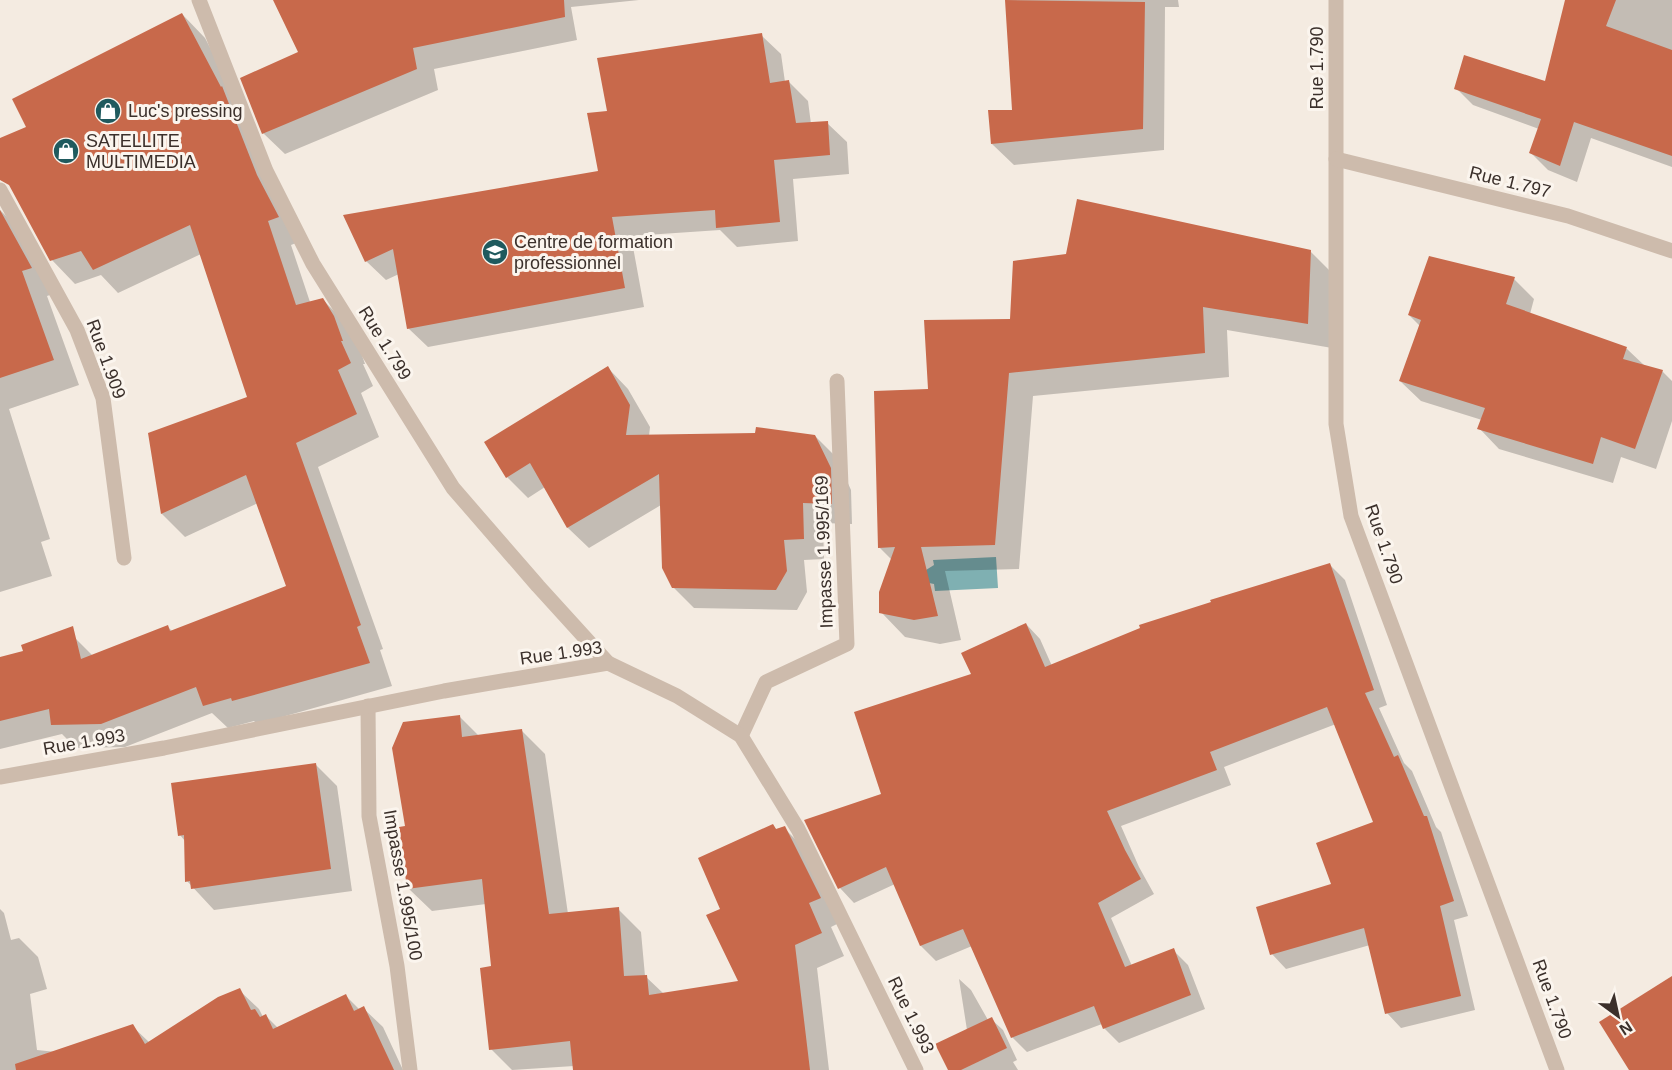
<svg xmlns="http://www.w3.org/2000/svg" width="1672" height="1070" font-family="Arial,sans-serif">
<style>
.water{fill:#7fb0b2}
.shadow{fill:#0003}
.building{fill:#c8694b}
.lines{fill:none;stroke-linecap:round;stroke-linejoin:round}
.minor{stroke:#cdbbac;stroke-width:15}
.labels{text-anchor:middle;dominant-baseline:central;stroke-width:6;stroke-linejoin:round;paint-order:stroke}
.street-label{font-size:18px;fill:#3b302b;stroke:#fbf5ee}
.poi-label{font-size:18px;fill:#3b302b;stroke:#fbf5ee;text-anchor:start}
</style>
<rect width="100%" height="100%" fill="#f4ebe1"/>
<path class="water" d="M 996,557 L 998,588 L 935,591 L 934,584 L 929,583 L 926,570 L 934,565 L 933,560 Z"/>
<g class="shadow">
<path d="M 283,0 L 639,0 L 571,7 L 577,40 L 434,69 L 438,90 L 285,154 L 263,133 L 300,53 Z"/>
<path d="M 1006,0 L 1178,0 L 1179,7 L 1165,7 L 1164,150 L 1014,165 L 992,144 L 1014,112 Z"/>
<path d="M 1583,0 L 1672,0 L 1672,167 L 1591,138 L 1577,182 L 1548,170 L 1531,153 L 1539,129 L 1473,105 L 1456,88 L 1546,83 Z"/>
<path d="M 182,14 L 205,38 L 241,107 L 301,241 L 291,245 L 310,302 L 322,299 L 346,323 L 357,341 L 365,364 L 363,364 L 373,386 L 361,393 L 379,437 L 318,467 L 383,649 L 380,650 L 392,686 L 257,724 L 254,721 L 228,728 L 212,713 L 125,747 L 76,748 L 62,734 L 0,749 L 0,659 L 75,638 L 93,656 L 168,627 L 173,632 L 288,587 L 258,503 L 185,537 L 162,514 L 150,434 L 249,398 L 201,254 L 118,293 L 101,275 L 75,284 L 52,260 L 28,128 Z"/>
<path d="M 761,35 L 781,54 L 785,82 L 788,81 L 808,101 L 811,124 L 827,123 L 847,142 L 849,174 L 793,179 L 798,241 L 737,247 L 720,230 L 631,236 L 644,307 L 428,347 L 408,328 L 399,274 L 386,280 L 366,261 L 346,217 L 600,172 L 608,112 Z"/>
<path d="M 0,210 L 22,232 L 56,293 L 47,296 L 79,385 L 9,409 L 50,539 L 41,542 L 52,576 L 0,592 Z"/>
<path d="M 1310,251 L 1335,276 L 1332,348 L 1227,330 L 1229,377 L 1033,396 L 1019,569 L 945,571 L 961,640 L 940,644 L 905,637 L 881,612 L 892,560 L 879,547 L 930,390 L 1012,320 Z"/>
<path d="M 1514,279 L 1534,299 L 1530,314 L 1627,349 L 1645,366 L 1662,371 L 1672,381 L 1672,421 L 1656,469 L 1621,457 L 1613,483 L 1499,449 L 1479,428 L 1482,420 L 1421,401 L 1400,381 L 1420,326 L 1409,315 Z"/>
<path d="M 608,368 L 628,389 L 650,427 L 649,436 L 815,436 L 836,457 L 851,490 L 852,524 L 823,523 L 824,559 L 804,560 L 807,592 L 797,610 L 694,608 L 673,587 L 661,505 L 589,548 L 568,528 L 545,487 L 528,498 L 507,477 Z"/>
<path d="M 1330,565 L 1345,580 L 1387,705 L 1379,708 L 1404,763 L 1412,771 L 1436,827 L 1441,832 L 1468,916 L 1454,920 L 1475,1010 L 1401,1028 L 1387,1013 L 1370,945 L 1286,969 L 1272,954 L 1333,885 L 1375,823 L 1336,724 L 1224,767 L 1231,785 L 1121,826 L 1139,867 L 1154,894 L 1111,918 L 1132,966 L 1173,950 L 1188,965 L 1205,1009 L 1119,1043 L 1104,1028 L 1102,1024 L 1027,1052 L 1012,1037 L 972,946 L 936,961 L 921,946 L 895,884 L 854,903 L 840,888 L 806,820 L 883,795 L 973,675 L 1026,624 L 1040,639 L 1052,666 Z"/>
<path d="M 459,716 L 479,736 L 522,731 L 545,754 L 568,914 L 618,909 L 641,932 L 645,976 L 664,994 L 740,982 L 722,909 L 773,826 L 777,830 L 784,828 L 807,851 L 843,921 L 831,927 L 844,956 L 817,968 L 829,1070 L 575,1070 L 574,1066 L 512,1070 L 491,1049 L 493,967 L 486,904 L 432,911 L 409,889 L 407,827 Z"/>
<path d="M 316,765 L 337,786 L 352,891 L 214,910 L 187,881 L 185,841 L 180,835 Z"/>
<path d="M 0,909 L 4,913 L 11,940 L 19,938 L 38,957 L 47,989 L 30,994 L 37,1050 L 56,1052 L 132,1026 L 150,1043 L 239,990 L 259,1009 L 263,1017 L 266,1016 L 278,1028 L 346,996 L 360,1010 L 363,1008 L 383,1027 L 403,1070 L 0,1070 Z"/>
<path d="M 959,979 L 971,990 L 988,1020 L 991,1019 L 1003,1030 L 1017,1060 L 1013,1062 L 1018,1070 L 949,1070 L 967,1030 Z"/>
</g>
<g class="building">
<path d="M 273,0 L 564,0 L 565,17 L 413,48 L 417,69 L 262,134 L 240,78 L 298,52 Z"/>
<path d="M 1005,0 L 1145,2 L 1143,129 L 991,144 L 988,110 L 1012,110 Z"/>
<path d="M 1565,0 L 1616,0 L 1606,26 L 1672,50 L 1672,156 L 1574,122 L 1560,166 L 1529,153 L 1541,119 L 1454,89 L 1464,55 L 1545,81 Z"/>
<path d="M 182,13 L 221,87 L 222,86 L 257,175 L 279,217 L 268,221 L 296,305 L 323,298 L 334,316 L 343,341 L 341,341 L 351,363 L 338,370 L 357,414 L 296,443 L 361,625 L 357,627 L 370,663 L 232,701 L 231,698 L 203,706 L 196,687 L 101,724 L 51,725 L 49,709 L 0,721 L 0,657 L 23,651 L 21,645 L 73,626 L 81,659 L 168,625 L 170,631 L 286,586 L 246,475 L 161,514 L 148,433 L 247,397 L 190,225 L 93,270 L 81,251 L 50,261 L 9,185 L 0,180 L 0,138 L 26,127 L 12,99 Z"/>
<path d="M 762,33 L 770,83 L 789,80 L 796,123 L 828,121 L 830,155 L 774,160 L 780,222 L 716,228 L 715,210 L 612,217 L 625,288 L 407,329 L 393,249 L 365,262 L 343,215 L 598,171 L 587,113 L 607,111 L 597,58 Z"/>
<path d="M 1077,199 L 1311,250 L 1308,324 L 1203,307 L 1205,353 L 1009,373 L 995,545 L 921,547 L 938,616 L 914,620 L 879,613 L 879,592 L 895,547 L 878,548 L 874,391 L 928,389 L 924,320 L 1010,319 L 1013,261 L 1066,254 Z"/>
<path d="M 0,210 L 32,268 L 22,271 L 54,360 L 0,378 Z"/>
<path d="M 1429,256 L 1515,277 L 1506,304 L 1627,347 L 1623,359 L 1663,370 L 1635,449 L 1601,437 L 1593,464 L 1477,429 L 1485,408 L 1399,381 L 1421,320 L 1408,315 Z"/>
<path d="M 608,366 L 630,405 L 626,435 L 755,433 L 756,427 L 815,435 L 831,468 L 832,504 L 803,503 L 804,539 L 784,540 L 787,571 L 776,590 L 672,588 L 662,568 L 659,474 L 567,528 L 530,463 L 506,478 L 484,442 Z"/>
<path d="M 1330,563 L 1374,690 L 1365,693 L 1394,757 L 1398,755 L 1424,816 L 1427,816 L 1454,901 L 1440,906 L 1461,996 L 1385,1014 L 1364,928 L 1270,955 L 1256,907 L 1331,884 L 1316,843 L 1373,822 L 1327,707 L 1210,752 L 1217,770 L 1107,811 L 1125,850 L 1141,879 L 1098,903 L 1125,967 L 1174,948 L 1191,995 L 1103,1029 L 1094,1006 L 1011,1038 L 963,929 L 920,946 L 886,867 L 838,889 L 804,820 L 881,794 L 854,712 L 971,674 L 961,653 L 1026,623 L 1045,667 L 1140,628 L 1139,625 L 1211,602 L 1210,600 Z"/>
<path d="M 460,715 L 462,737 L 522,729 L 549,914 L 619,907 L 624,976 L 647,975 L 649,995 L 738,981 L 706,915 L 720,909 L 698,858 L 773,824 L 776,829 L 785,826 L 821,898 L 809,903 L 822,933 L 795,945 L 810,1070 L 573,1070 L 570,1041 L 489,1050 L 480,968 L 491,966 L 482,879 L 407,889 L 399,827 L 405,826 L 392,748 L 403,722 Z"/>
<path d="M 316,763 L 331,869 L 191,889 L 190,881 L 185,882 L 184,835 L 178,836 L 171,783 Z"/>
<path d="M 1672,976 L 1672,1070 L 1629,1070 L 1599,1022 Z"/>
<path d="M 240,988 L 251,1010 L 255,1009 L 260,1017 L 266,1014 L 273,1029 L 346,994 L 354,1011 L 364,1006 L 394,1070 L 16,1070 L 15,1064 L 133,1024 L 145,1044 L 218,997 Z"/>
<path d="M 992,1017 L 1007,1048 L 961,1070 L 948,1070 L 935,1044 Z"/>
</g>
<g class="lines">
<g class="minor">
<path d="M 199,0 L 266,171 L 313,264 L 453,488 L 538,586 L 608,663"/>
<path d="M 1336,0 L 1336,424 L 1351,516 L 1557,1070"/>
<path d="M 1336,159 L 1568,216 L 1672,251"/>
<path d="M 0,190 L 77,330 L 103,398 L 124,558"/>
<path d="M 368,706 L 369,816 L 397,966 L 410,1070"/>
<path d="M 741,736 L 766,682 L 847,644 L 837,381"/>
<path d="M 0,777 L 164,748 L 444,691 L 608,663 L 677,696 L 741,736 L 798,829 L 916,1070"/>
</g>
</g>
<defs>
<g id="shop-disc" transform="scale(1.35)"><circle r="9.5" fill="#1f5a5e" stroke="#fbf5ee"/><path d="M-5-2.5h2.3a2.7 3.5 0 0 1 5.4 0H5L5.5 6h-11ZM-1.5-2.5h3a1.5 2.3 0 0 0-3 0Z" fill="#fff"/></g>
<g id="university-disc" transform="scale(1.35)"><circle r="9.5" fill="#1f5a5e" stroke="#fbf5ee"/><path d="M0-5L7-2L0 1L-7-2ZM-4 1L0 2.5L4 1V4Q0 6-4 4Z" fill="#fff"/></g>
</defs>
<g fill-rule="evenodd">
<use href="#shop-disc" x="108" y="111"/>
<use href="#shop-disc" x="66" y="151"/>
<use href="#university-disc" x="495" y="252"/>
</g>
<g class="labels">
<g class="street-label">
<text transform="translate(1317 68) rotate(-90)">Rue 1.790</text>
<text transform="translate(1510 182) rotate(14)">Rue 1.797</text>
<text transform="translate(385 343) rotate(58)">Rue 1.799</text>
<text transform="translate(106 359) rotate(70)">Rue 1.909</text>
<text transform="translate(1384 544) rotate(71)">Rue 1.790</text>
<text transform="translate(824 552) rotate(-92)">Impasse 1.995/169</text>
<text transform="translate(561 653) rotate(-8)">Rue 1.993</text>
<text transform="translate(84 742) rotate(-10)">Rue 1.993</text>
<text transform="translate(403 885) rotate(80)">Impasse 1.995/100</text>
<text transform="translate(1552 999) rotate(70)">Rue 1.790</text>
<text transform="translate(911 1015) rotate(64)">Rue 1.993</text>
</g>
<g class="poi-label">
<text x="128" y="111">Luc's pressing</text>
<text x="86" y="141">SATELLITE<tspan x="86" dy="21">MULTIMEDIA</tspan></text>
<text x="514" y="242">Centre de formation<tspan x="514" dy="21">professionnel</tspan></text>
</g>
</g>
<g transform="translate(1618 1016) rotate(147)" stroke="#fbf5ee" stroke-width="4.5" paint-order="stroke">
<path d="M0-4.5L10 22L0 15L-10 22Z" fill="#3b302b"/>
<text y="-9" font-size="16" font-weight="bold" text-anchor="middle" fill="#3b302b">N</text>
</g>
</svg>
